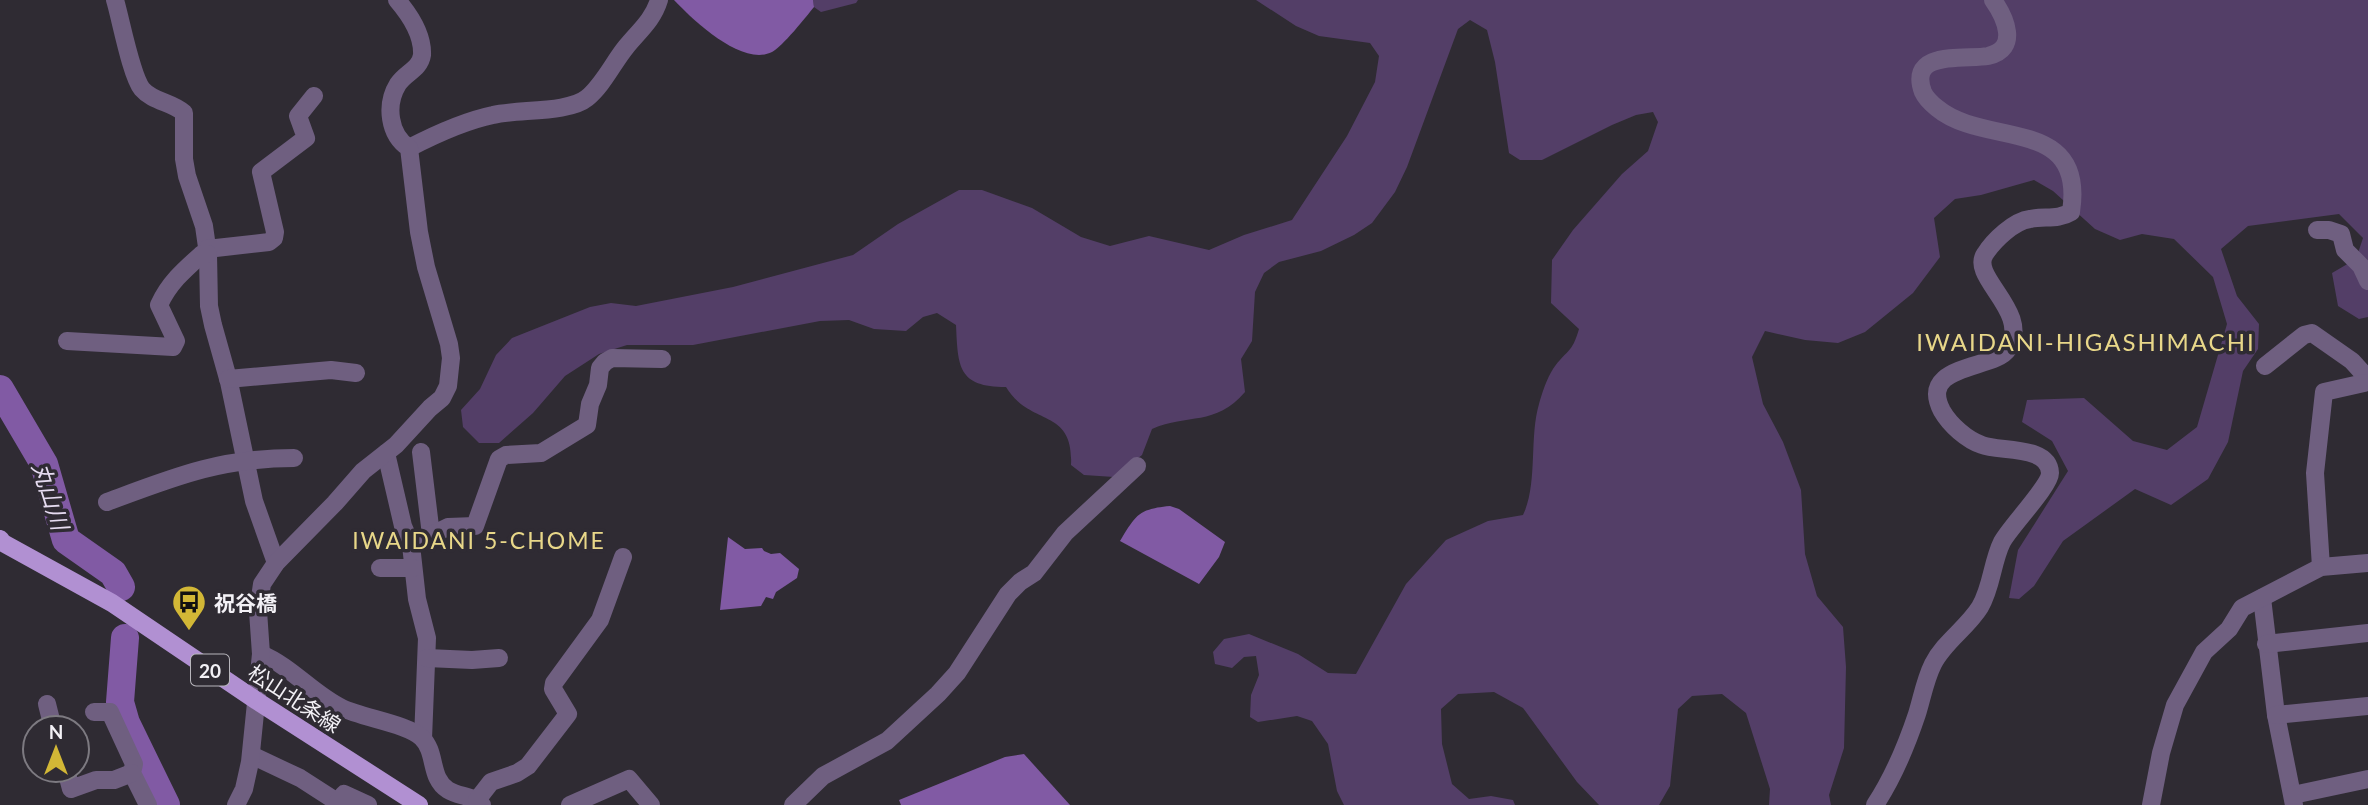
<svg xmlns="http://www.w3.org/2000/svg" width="2368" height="805" font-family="Lato,'Noto Sans JP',sans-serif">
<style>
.green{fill:#533e67}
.water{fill:#815aa4}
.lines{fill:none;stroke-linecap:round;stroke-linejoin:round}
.river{stroke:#815aa4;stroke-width:28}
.minor{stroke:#6f5f80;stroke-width:18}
.major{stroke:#b190d2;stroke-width:18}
.labels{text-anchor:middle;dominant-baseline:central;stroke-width:7;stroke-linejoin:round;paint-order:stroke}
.shield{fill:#2f2b33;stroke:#b8b6bc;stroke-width:2}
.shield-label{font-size:19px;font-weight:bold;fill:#f3f1f6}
.poi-label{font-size:21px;font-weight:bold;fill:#f3f1f6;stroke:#2f2b33;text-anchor:start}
.street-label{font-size:21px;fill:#f3f1f6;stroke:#2f2b33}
.water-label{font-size:23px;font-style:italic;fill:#e6dcf1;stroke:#2f2b33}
.neighbourhood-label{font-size:23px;letter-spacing:2px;fill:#e8d789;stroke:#2f2b33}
.quarter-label{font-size:24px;letter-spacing:2px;fill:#e8d789;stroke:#2f2b33}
</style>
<rect width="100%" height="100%" fill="#2f2b33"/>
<g class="green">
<path d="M 813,0 L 858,0 L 856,3 L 821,12 L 814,7 Z"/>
<path d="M 1256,0 L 2368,0 L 2368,317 L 2359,319 L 2338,306 L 2332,273 L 2356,259 L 2363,238 L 2339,214 L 2248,226 L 2221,249 L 2237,296 L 2259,324 L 2258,349 L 2243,371 L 2228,442 L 2208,479 L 2171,505 L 2135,489 L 2063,541 L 2034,586 L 2019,599 L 2009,598 L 2018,550 L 2068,471 L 2052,441 L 2022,422 L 2027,400 L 2084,398 L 2133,441 L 2167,450 L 2197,427 L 2227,324 L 2213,277 L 2174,239 L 2142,234 L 2120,240 L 2095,229 L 2053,191 L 2034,180 L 1981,195 L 1955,199 L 1934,218 L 1940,257 L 1913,293 L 1865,332 L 1838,343 L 1805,340 L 1765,331 L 1752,357 L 1763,404 L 1783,442 L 1801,490 L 1805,554 L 1817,596 L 1843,627 L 1846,667 L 1844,748 L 1829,795 L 1831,805 L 1769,805 L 1770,789 L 1746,713 L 1722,694 L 1692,696 L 1678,709 L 1670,786 L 1659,805 L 1599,805 L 1577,782 L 1523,708 L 1494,692 L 1458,694 L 1441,709 L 1442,744 L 1452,784 L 1469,799 L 1491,796 L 1513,800 L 1515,805 L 1344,805 L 1337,791 L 1328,744 L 1312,721 L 1297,716 L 1258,722 L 1250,717 L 1251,695 L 1259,675 L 1256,656 L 1244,657 L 1232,668 L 1215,664 L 1213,652 L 1224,639 L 1249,634 L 1298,654 L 1328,673 L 1356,674 L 1406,584 L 1446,540 L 1488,521 L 1523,515 C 1538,484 1529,438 1539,404 C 1542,393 1547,378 1553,369 C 1566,350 1572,354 1579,329 L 1551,303 L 1552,260 L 1573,230 L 1622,174 L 1648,151 L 1658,122 L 1653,112 L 1636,115 L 1612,125 L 1542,160 L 1520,160 L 1509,153 L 1495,62 L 1487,30 L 1470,20 L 1458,29 L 1407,167 L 1395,192 L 1372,223 L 1354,235 L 1321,251 L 1279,262 L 1264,273 L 1255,292 L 1252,341 L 1241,359 L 1245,392 C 1215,427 1188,413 1152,429 L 1142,455 L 1114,477 L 1084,475 L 1071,465 C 1074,407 1030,427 1006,387 C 958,387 958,367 956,325 L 937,313 L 923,317 L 906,331 L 874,329 L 849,320 L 820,321 L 693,345 L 627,345 L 599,354 L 565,376 L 533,413 L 499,443 L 479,443 L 463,427 L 461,410 L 480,389 L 496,355 L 512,338 L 590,307 L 611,303 L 636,306 L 733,287 L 853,255 L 898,224 L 959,190 L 982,190 L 1032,208 L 1081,237 L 1110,246 L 1149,236 L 1209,250 L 1244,235 L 1292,220 L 1347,136 L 1375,82 L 1379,56 L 1370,43 L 1319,36 L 1296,26 Z"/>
</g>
<g class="water">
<path d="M 674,0 L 813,0 L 814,7 C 806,17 782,47 772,52 C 742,67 693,20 674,0 Z"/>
<path d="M 1170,506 L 1179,509 L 1225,542 L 1219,557 L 1199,584 L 1120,541 C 1136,515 1138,509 1170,506 Z"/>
<path d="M 728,537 L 745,549 L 762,548 L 764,551 L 771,554 L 780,553 L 799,569 L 797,578 L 776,592 L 773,599 L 766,597 L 761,606 L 720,610 Z"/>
<path d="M 1024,754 L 1070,805 L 901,805 L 899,800 L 1005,757 Z"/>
</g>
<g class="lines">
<g class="river">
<path d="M 0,389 L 44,464 L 66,540 L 113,573 L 121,587"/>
<path d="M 125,638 L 120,702 L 126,723 L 166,805"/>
</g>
<g class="minor">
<path d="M 115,0 C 121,20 131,75 142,89 C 153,102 172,102 184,113 L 184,159 L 187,176 L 204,226 L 208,254 L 209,306 L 213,325 L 229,382 L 254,501 L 276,563"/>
<path d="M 409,148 C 436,134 464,121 493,115 C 518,109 569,113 587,98 C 603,85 613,63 626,47 C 639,31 653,20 659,0"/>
<path d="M 2317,230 L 2329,230 L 2341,234 L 2345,250 L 2361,266 L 2368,281"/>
<path d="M 207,249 L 269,242 L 274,238 L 275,232 L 261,172 L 306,138 L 298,116 L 314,96"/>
<path d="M 67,341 L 173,347 L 176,341 L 159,305 C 169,283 184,270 202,254 L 208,254"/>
<path d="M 2265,366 L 2304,335 L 2312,333 L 2352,361 L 2361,371"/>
<path d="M 228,379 L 331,370 L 356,373"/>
<path d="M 421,452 L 431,535"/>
<path d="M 386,453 L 403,526 L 411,545 L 417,599 L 427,638 L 423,739"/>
<path d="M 107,502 C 174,477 220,458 294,458"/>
<path d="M 411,545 L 448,527 L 475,526 L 499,459 L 506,455 L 541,453 L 587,425 L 590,404 L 598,385 L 600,368 L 605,362 L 612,358 L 662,359"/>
<path d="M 2321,567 L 2315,473 L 2324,392 L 2364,383"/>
<path d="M 380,568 L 413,568"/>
<path d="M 2262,598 L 2276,715 L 2294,805"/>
<path d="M 2266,644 L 2368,633"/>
<path d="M 261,654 C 292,667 313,694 342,708 C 363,718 408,724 422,738 C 437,753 429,778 448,790 C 459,797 473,795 482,805"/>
<path d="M 427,658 L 472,660 L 499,658"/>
<path d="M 47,704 L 53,728"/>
<path d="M 94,712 L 110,712 L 134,764 L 132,773 L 148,805"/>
<path d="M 2276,715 L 2368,706"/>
<path d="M 251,755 L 300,778 L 342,805"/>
<path d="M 66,770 L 71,789 L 96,780 L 114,780 L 132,773"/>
<path d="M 2293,795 L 2368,779"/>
<path d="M 477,800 L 491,782 L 517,773 L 528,766 L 568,714 L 553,689 L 554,683 L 600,620 L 623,557"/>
<path d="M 338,801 L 344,794 L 368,805"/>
<path d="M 236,805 L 244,789 L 250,762 L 261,654 L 258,611 L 262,584 L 276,563 L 335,503 L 363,471 L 396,445 L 430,408 L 442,398 L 448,386 L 451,358 L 449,344 L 426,267 L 419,232 L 409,148 C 389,135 385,105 398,84 C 405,73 420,69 422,55 C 423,35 409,14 397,0"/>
<path d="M 570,805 L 629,779 L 651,805"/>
<path d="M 793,805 L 823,776 L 887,741 L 938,694 L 957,673 L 1008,594 L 1020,582 L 1034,573 L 1065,533 L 1137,466"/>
<path d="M 1875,805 C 1894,776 1906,747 1917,714 C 1922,698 1925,680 1933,664 C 1944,642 1967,628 1980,607 C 1992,587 1992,562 2002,542 C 2009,528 2050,486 2050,473 C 2049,445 1999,452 1982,445 C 1967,440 1950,425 1942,411 C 1917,363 1995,370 2008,349 C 2032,312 1969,277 1985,254 C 1994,240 2014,221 2030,219 C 2045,216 2058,220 2071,212 C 2086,115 1985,148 1937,108 C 1932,104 1926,99 1923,92 C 1907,49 1967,60 1988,56 C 2020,49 2005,17 1993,0"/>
<path d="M 2151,805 L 2161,753 L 2175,705 L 2204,652 L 2229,629 L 2242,608 L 2321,567 L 2368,563"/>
</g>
<path class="major" d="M 0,539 L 3,543 L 112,603 L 257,701 L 419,805"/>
</g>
<defs>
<g id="bus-pin" transform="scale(1.75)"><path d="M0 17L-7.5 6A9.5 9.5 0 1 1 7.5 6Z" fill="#d2b736" stroke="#2f2b33"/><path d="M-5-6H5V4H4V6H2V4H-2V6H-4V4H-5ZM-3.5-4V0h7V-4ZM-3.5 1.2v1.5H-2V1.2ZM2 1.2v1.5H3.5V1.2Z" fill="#111"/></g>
</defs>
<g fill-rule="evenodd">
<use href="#bus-pin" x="189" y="602"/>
</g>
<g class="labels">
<rect class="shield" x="191" y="654.5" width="38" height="31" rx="5"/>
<g class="shield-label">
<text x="210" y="670">20</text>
</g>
<g class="poi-label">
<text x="214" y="602">祝谷橋</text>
</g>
<g class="street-label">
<text transform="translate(295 698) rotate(33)">松山北条線</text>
</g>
<g class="water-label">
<text transform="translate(51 496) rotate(72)">丸山川</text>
</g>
<g class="neighbourhood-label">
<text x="479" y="540">IWAIDANI 5-CHOME</text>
</g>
<g class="quarter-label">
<text x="2086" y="341">IWAIDANI-HIGASHIMACHI</text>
</g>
</g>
<g transform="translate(56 749)"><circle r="33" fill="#2f2b33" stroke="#7d7a81" stroke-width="2"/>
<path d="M0-5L12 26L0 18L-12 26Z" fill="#d2b736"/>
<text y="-10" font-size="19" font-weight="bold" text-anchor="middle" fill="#f3f1f6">N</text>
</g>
</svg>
